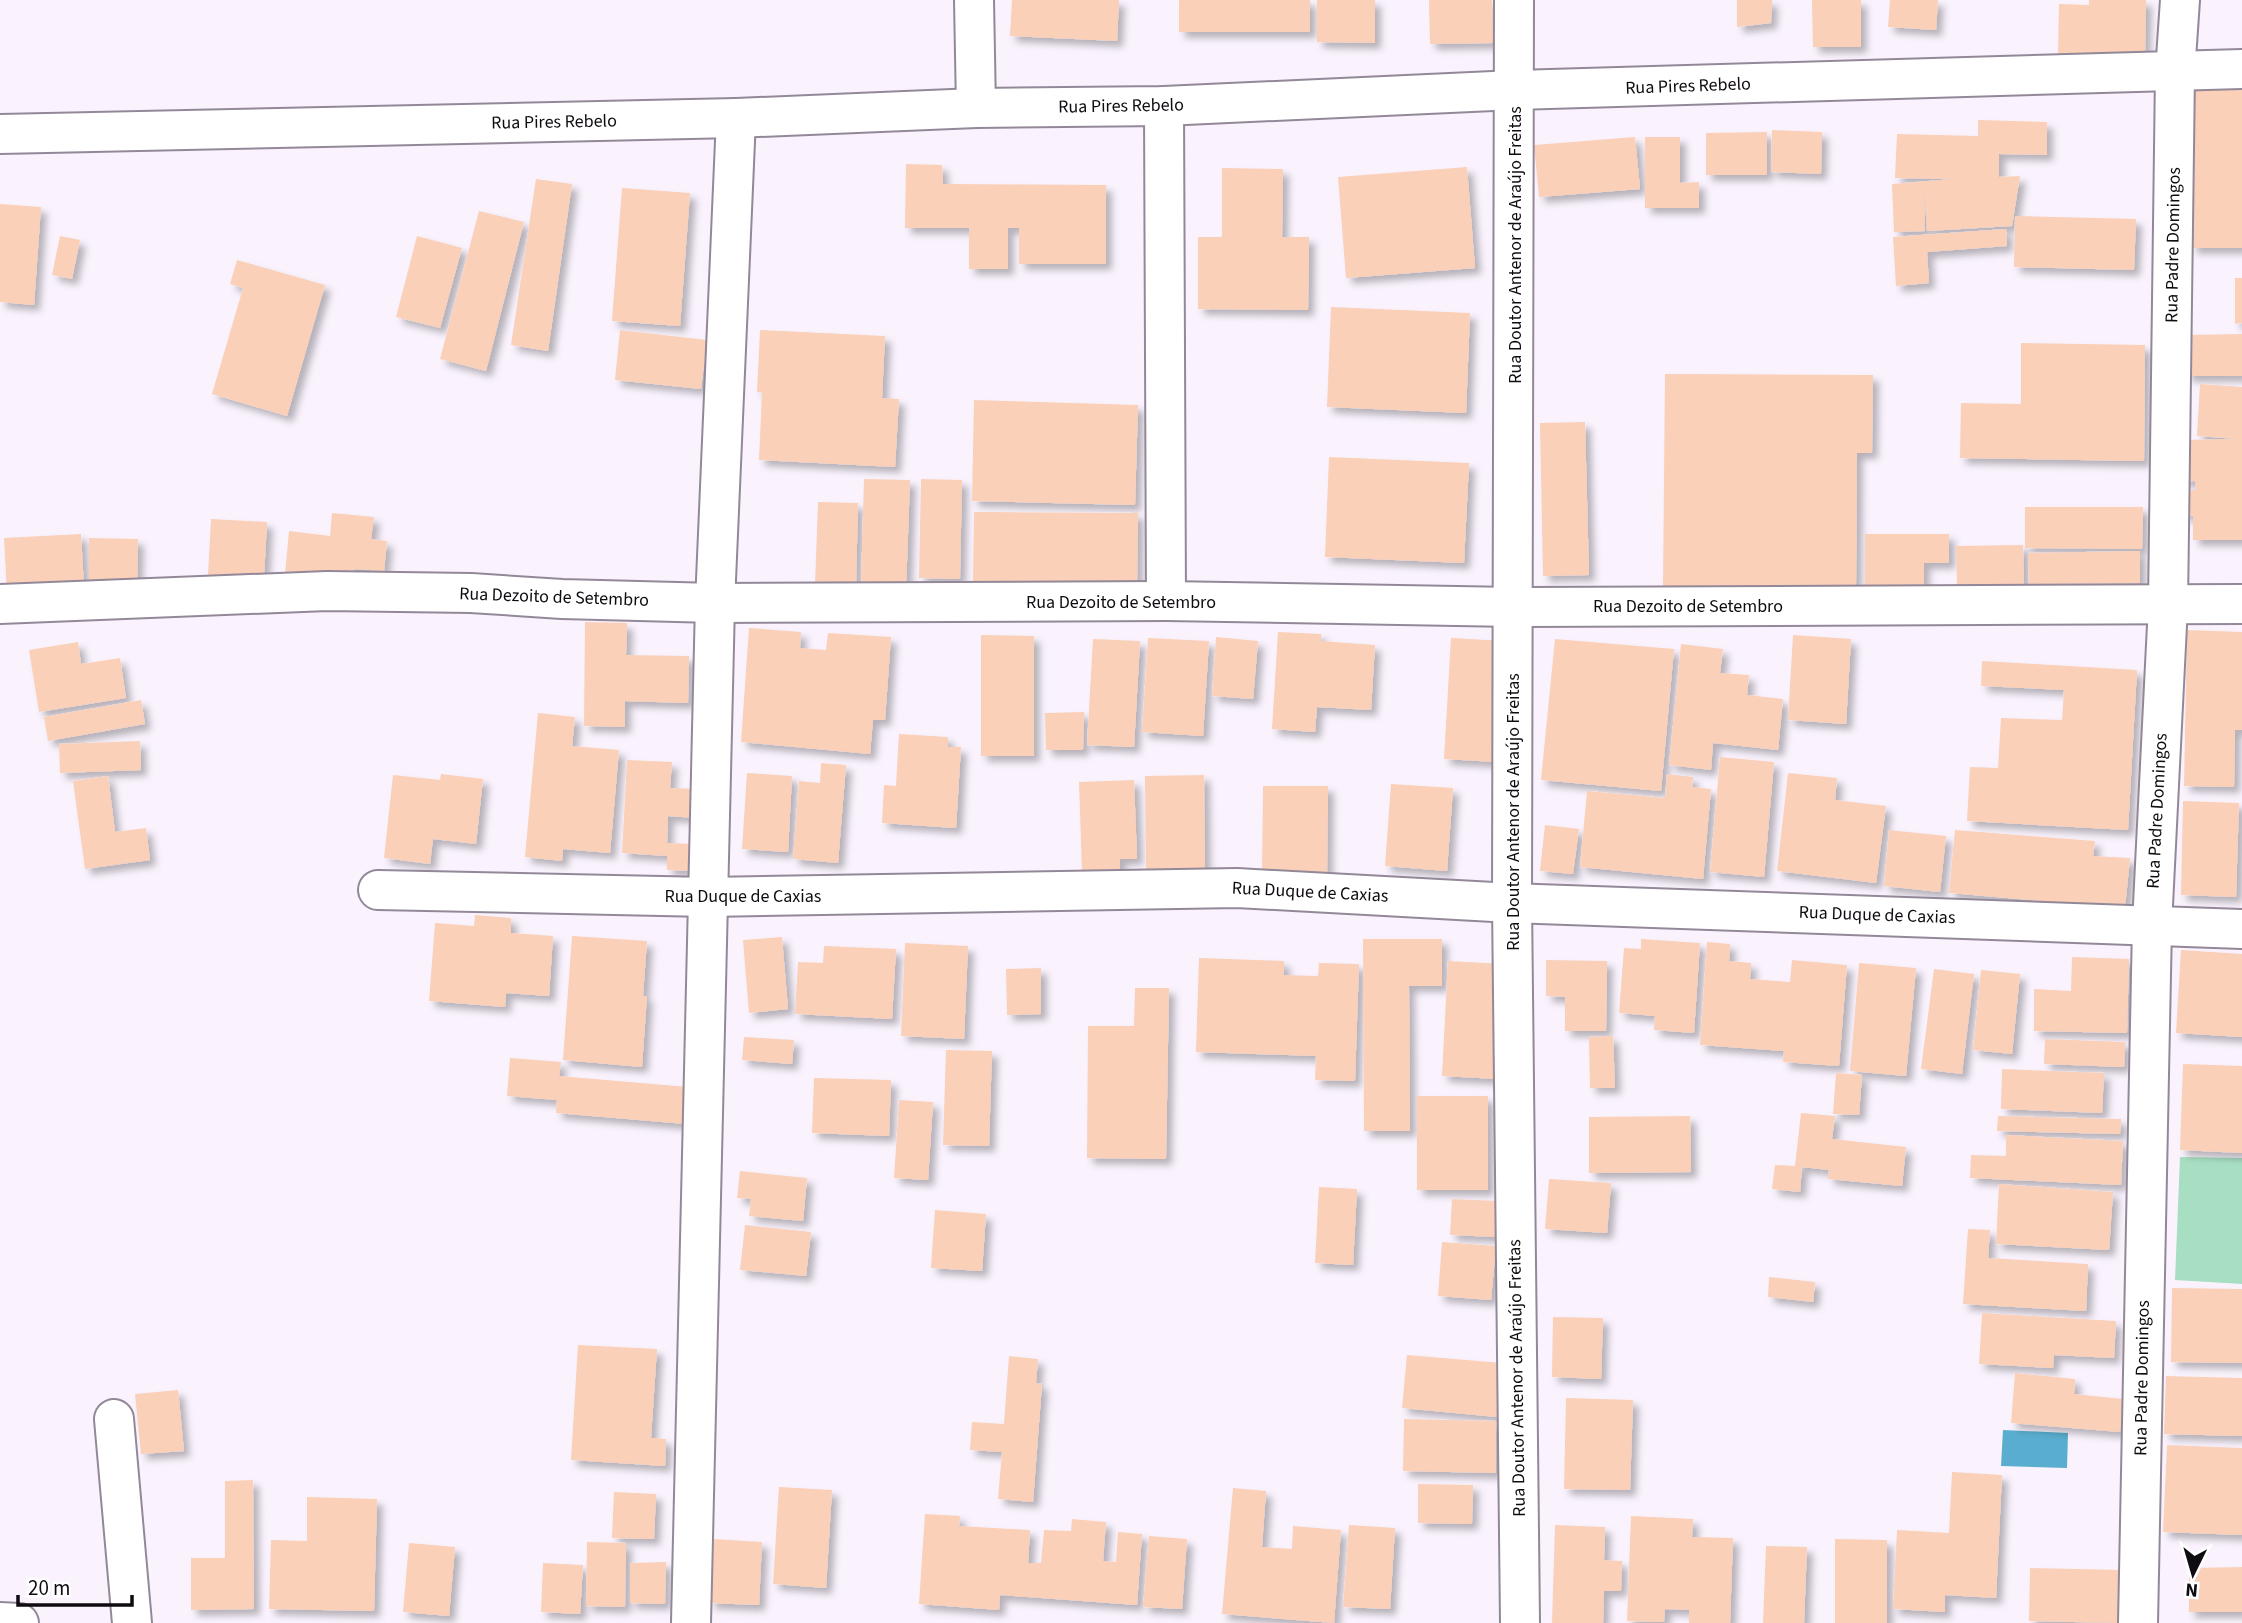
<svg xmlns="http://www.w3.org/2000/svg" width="2242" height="1623" font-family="'Source Sans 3',sans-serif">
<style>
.green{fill:#a8dec2}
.water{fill:#59adce}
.building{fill:#fad0b9;filter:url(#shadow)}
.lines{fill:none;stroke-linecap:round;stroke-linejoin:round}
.minor-casing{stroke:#938898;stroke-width:42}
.minor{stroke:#fff;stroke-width:38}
.labels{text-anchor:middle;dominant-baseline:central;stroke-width:6;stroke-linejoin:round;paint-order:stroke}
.street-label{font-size:18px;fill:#0f0b10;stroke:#fff}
</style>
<defs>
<filter id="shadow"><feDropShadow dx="6" dy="6" stdDeviation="3.5" flood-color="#0004"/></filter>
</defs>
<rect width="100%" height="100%" fill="#faf3fe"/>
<path class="green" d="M 2180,1157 L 2242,1158 L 2242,1284 L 2175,1280 Z"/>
<path class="water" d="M 2003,1430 L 2068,1433 L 2067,1468 L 2001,1466 Z"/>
<g class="building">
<path d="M 1012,0 L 1119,0 L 1117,41 L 1010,36 Z"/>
<rect x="1179" y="0" width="131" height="32"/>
<path d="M 1317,0 L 1375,0 L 1375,43 L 1317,42 Z"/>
<path d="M 1429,0 L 1492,0 L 1493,43 L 1430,44 Z"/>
<path d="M 1737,0 L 1772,0 L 1771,23 L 1737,27 Z"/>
<path d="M 1812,0 L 1861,0 L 1861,47 L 1813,47 Z"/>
<path d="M 1890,0 L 1938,0 L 1936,30 L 1888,27 Z"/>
<path d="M 2089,0 L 2146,0 L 2145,56 L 2058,54 L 2059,4 L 2089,5 Z"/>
<path d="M 2242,88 L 2242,248 L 2191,248 L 2189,89 Z"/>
<path d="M 1978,120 L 2047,122 L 2047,155 L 1999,154 L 1999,177 L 2020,176 L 2012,226 L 1927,231 L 1924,185 L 1925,231 L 1894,232 L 1892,184 L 1953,179 L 1895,178 L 1897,134 L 1978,136 Z"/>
<path d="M 1772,130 L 1822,132 L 1821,174 L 1771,172 Z"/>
<path d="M 1767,132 L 1767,175 L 1706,175 L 1706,133 Z"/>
<path d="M 1635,137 L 1640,189 L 1539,197 L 1534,145 Z"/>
<path d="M 1645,137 L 1680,137 L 1680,183 L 1699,182 L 1699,208 L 1645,208 Z"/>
<path d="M 906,164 L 942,165 L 943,184 L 1106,185 L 1106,264 L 1019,264 L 1019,228 L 1008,228 L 1008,269 L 969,269 L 969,228 L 905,228 Z"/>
<path d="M 1467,167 L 1475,268 L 1346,278 L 1338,177 Z"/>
<path d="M 1222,168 L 1283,169 L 1282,237 L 1309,237 L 1308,310 L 1198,309 L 1198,237 L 1222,237 Z"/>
<path d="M 536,179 L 572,184 L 548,351 L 511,345 Z"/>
<path d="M 622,188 L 690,193 L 680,326 L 612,321 Z"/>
<path d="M 0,204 L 41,207 L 34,305 L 0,302 Z"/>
<path d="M 479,211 L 524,222 L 486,371 L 440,359 Z"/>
<path d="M 2015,216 L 2136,219 L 2134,270 L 2014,267 Z"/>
<path d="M 2006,229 L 2007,246 L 1927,252 L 1929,283 L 1896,286 L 1893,237 Z"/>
<path d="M 60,236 L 80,240 L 72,279 L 52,275 Z"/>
<path d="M 417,236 L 462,248 L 440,328 L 396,317 Z"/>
<path d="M 237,260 L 325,285 L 287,416 L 212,394 L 243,288 L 230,284 Z"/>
<path d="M 2235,278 L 2242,278 L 2242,323 L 2235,324 Z"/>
<path d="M 1331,307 L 1470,313 L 1466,413 L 1327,407 Z"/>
<path d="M 620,330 L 707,340 L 701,389 L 615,380 Z"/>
<path d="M 760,330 L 885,336 L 882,398 L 899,399 L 895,467 L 759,460 L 762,392 L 757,392 Z"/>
<path d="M 2242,334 L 2242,376 L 2186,376 L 2185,335 Z"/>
<path d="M 2021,343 L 2145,345 L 2144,461 L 1960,458 L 1961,403 L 2021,404 Z"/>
<path d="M 1665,374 L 1873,375 L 1872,453 L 1857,453 L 1856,588 L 1663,587 Z"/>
<path d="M 2200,384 L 2242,387 L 2242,540 L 2193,540 L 2193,516 L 2183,516 L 2183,490 L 2196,490 L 2195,481 L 2182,482 L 2182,440 L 2237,439 L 2197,436 Z"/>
<path d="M 974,400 L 1138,405 L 1135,505 L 972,501 Z"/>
<path d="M 1585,422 L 1589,575 L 1543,576 L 1540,423 Z"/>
<path d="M 1329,457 L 1469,463 L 1464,563 L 1325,557 Z"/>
<path d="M 864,479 L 910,480 L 906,590 L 861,588 Z"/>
<path d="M 921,479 L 962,480 L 960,579 L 919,578 Z"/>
<path d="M 818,502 L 858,503 L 856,587 L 815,586 Z"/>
<path d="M 2025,507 L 2143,507 L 2142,549 L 2025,548 Z"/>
<path d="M 974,512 L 1138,513 L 1137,584 L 973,581 Z"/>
<path d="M 332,513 L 374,517 L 371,539 L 387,541 L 384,571 L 355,569 L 354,581 L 285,574 L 289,531 L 330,536 Z"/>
<path d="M 211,519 L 267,522 L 264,578 L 208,575 Z"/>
<path d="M 81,534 L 84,588 L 7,592 L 4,538 Z"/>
<path d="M 1865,534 L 1949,534 L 1949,563 L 1924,563 L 1924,588 L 1865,587 Z"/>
<path d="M 89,538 L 138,539 L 137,587 L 89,586 Z"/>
<path d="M 2023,545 L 2024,585 L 1957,586 L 1956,546 Z"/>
<path d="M 2140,551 L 2140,583 L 2029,584 L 2028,553 Z"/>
<path d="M 585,622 L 627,623 L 626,655 L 689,656 L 688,703 L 625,701 L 625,727 L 584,726 Z"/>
<path d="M 749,628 L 801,632 L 800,648 L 826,650 L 828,633 L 891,637 L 885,720 L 873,720 L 870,754 L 741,742 Z"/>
<path d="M 2187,630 L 2242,632 L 2242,730 L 2235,730 L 2234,787 L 2184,786 Z"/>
<path d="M 1278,632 L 1321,634 L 1321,641 L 1375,645 L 1371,710 L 1317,707 L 1315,732 L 1272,729 Z"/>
<path d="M 981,635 L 1034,636 L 1034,756 L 981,756 Z"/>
<path d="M 1793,635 L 1851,639 L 1846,724 L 1788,720 Z"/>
<path d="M 1216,637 L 1258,641 L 1253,699 L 1212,696 Z"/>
<path d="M 1148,638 L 1209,641 L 1203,736 L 1142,732 Z"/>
<path d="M 1451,638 L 1504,641 L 1496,762 L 1444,759 Z"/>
<path d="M 1093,639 L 1140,641 L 1134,747 L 1087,745 Z"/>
<path d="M 1555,639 L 1674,649 L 1661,791 L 1541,780 Z"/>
<path d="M 78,642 L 81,664 L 120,658 L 126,698 L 39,712 L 29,650 Z"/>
<path d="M 1681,644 L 1723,649 L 1720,673 L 1749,675 L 1747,695 L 1783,699 L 1778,750 L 1713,743 L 1711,770 L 1669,765 Z"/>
<path d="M 1982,661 L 2137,670 L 2128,830 L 1967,821 L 1970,767 L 1998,768 L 2001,718 L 2062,720 L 2064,690 L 1981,686 Z"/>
<path d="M 141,700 L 145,724 L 48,741 L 44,717 Z"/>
<path d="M 1084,712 L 1083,750 L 1046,750 L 1045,713 Z"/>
<path d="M 538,713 L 575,717 L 572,746 L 619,750 L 610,853 L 563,849 L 562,861 L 525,857 Z"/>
<path d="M 899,734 L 948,737 L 948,747 L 961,747 L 956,828 L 882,823 L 884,785 L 896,786 Z"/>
<path d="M 140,741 L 141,770 L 60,773 L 59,744 Z"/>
<path d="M 1720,757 L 1774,762 L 1764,877 L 1710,872 Z"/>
<path d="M 627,760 L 672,762 L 670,788 L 697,789 L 695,818 L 668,816 L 667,843 L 692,844 L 691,871 L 667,870 L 667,856 L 622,853 Z"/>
<path d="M 821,763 L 846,765 L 838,863 L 793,859 L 799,781 L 820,783 Z"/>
<path d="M 747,773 L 792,776 L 788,852 L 742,849 Z"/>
<path d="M 1788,773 L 1837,778 L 1835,800 L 1886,806 L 1876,883 L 1777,871 Z"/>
<path d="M 441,774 L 483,779 L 476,844 L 433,839 L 430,864 L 384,858 L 393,775 L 440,780 Z"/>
<path d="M 1667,774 L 1693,777 L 1692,787 L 1711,789 L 1703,879 L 1580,867 L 1587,791 L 1665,798 Z"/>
<path d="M 1204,775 L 1205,873 L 1146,873 L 1145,776 Z"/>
<path d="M 108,776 L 115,832 L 146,828 L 150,860 L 85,869 L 73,781 Z"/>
<path d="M 1134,780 L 1137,859 L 1120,859 L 1120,870 L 1082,872 L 1079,782 Z"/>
<path d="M 1391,784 L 1453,788 L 1447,871 L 1385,866 Z"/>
<path d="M 1263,786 L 1328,786 L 1327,876 L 1262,876 Z"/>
<path d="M 2183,801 L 2239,803 L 2236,897 L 2181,895 Z"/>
<path d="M 1545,825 L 1579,829 L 1573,874 L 1540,871 Z"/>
<path d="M 1889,830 L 1946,836 L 1940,892 L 1884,886 Z"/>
<path d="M 1955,830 L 2095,841 L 2093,856 L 2130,858 L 2125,908 L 1949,893 Z"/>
<path d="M 475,915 L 511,918 L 511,933 L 553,936 L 549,996 L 506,993 L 505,1007 L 429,1001 L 435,923 L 474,926 Z"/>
<path d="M 572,936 L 647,941 L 643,996 L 647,996 L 642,1067 L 563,1060 Z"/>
<path d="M 782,937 L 788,1009 L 749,1013 L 743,940 Z"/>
<path d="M 1363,939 L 1442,939 L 1442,986 L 1409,986 L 1410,1131 L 1364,1131 Z"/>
<path d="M 1641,939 L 1700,943 L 1694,1033 L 1654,1030 L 1655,1016 L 1619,1013 L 1624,948 L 1641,949 Z"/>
<path d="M 1707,942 L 1730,944 L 1729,961 L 1751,963 L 1750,979 L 1790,982 L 1792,960 L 1847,965 L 1839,1066 L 1783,1062 L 1784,1051 L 1700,1045 Z"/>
<path d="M 905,943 L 968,946 L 964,1039 L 901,1036 Z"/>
<path d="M 824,946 L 896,949 L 892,1019 L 795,1014 L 798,962 L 823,963 Z"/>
<path d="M 2181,950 L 2242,954 L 2242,1037 L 2176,1033 Z"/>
<path d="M 2072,957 L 2129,959 L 2127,1033 L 2034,1031 L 2034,989 L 2071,991 Z"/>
<path d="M 1199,958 L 1284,961 L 1284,975 L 1318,976 L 1319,963 L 1359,964 L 1355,1081 L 1315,1080 L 1316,1056 L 1196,1052 Z"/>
<path d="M 1546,960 L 1607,961 L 1606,1031 L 1565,1031 L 1565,997 L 1546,996 Z"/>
<path d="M 1448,961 L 1503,964 L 1497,1079 L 1442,1076 Z"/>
<path d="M 1859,963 L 1916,968 L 1906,1076 L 1850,1071 Z"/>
<path d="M 1041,968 L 1041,1014 L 1007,1015 L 1006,969 Z"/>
<path d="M 1934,969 L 1974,974 L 1962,1074 L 1921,1069 Z"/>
<path d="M 1981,970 L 2020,974 L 2012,1054 L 1973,1050 Z"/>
<path d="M 1135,988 L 1169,988 L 1166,1159 L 1087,1158 L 1088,1026 L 1134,1026 Z"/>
<path d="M 1613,1036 L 1615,1088 L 1590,1088 L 1589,1037 Z"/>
<path d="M 744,1037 L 794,1040 L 792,1064 L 742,1060 Z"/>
<path d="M 2045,1039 L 2125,1042 L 2124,1067 L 2044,1064 Z"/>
<path d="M 946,1050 L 992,1051 L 989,1146 L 943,1145 Z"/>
<path d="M 510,1058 L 561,1062 L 559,1076 L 688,1087 L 686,1124 L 556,1113 L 557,1100 L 507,1096 Z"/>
<path d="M 2183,1064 L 2242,1066 L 2242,1153 L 2180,1150 Z"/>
<path d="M 2002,1069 L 2104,1073 L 2102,1113 L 2001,1109 Z"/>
<path d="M 1836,1073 L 1862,1075 L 1859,1115 L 1833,1114 Z"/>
<path d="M 814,1078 L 891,1080 L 889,1136 L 812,1133 Z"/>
<rect x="1417" y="1096" width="71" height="94"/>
<path d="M 899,1100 L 933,1102 L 928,1180 L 894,1178 Z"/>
<path d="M 1801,1113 L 1835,1116 L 1832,1139 L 1906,1147 L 1902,1186 L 1828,1179 L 1829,1170 L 1802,1167 L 1800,1192 L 1772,1189 L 1775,1165 L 1795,1166 Z"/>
<path d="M 1690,1116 L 1691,1172 L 1589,1173 L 1589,1117 Z"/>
<path d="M 1998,1116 L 2121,1119 L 2120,1134 L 1997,1131 Z"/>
<path d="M 2006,1135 L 2123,1141 L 2121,1185 L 1970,1178 L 1971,1155 L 2006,1156 Z"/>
<path d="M 740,1171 L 807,1178 L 803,1221 L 749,1216 L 751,1199 L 737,1198 Z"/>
<path d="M 1549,1179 L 1611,1183 L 1607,1233 L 1545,1229 Z"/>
<path d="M 1999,1184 L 2113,1192 L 2109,1250 L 1996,1244 Z"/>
<path d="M 1319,1187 L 1357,1189 L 1353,1265 L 1315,1263 Z"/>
<path d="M 1452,1199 L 1499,1201 L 1497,1237 L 1450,1235 Z"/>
<path d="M 935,1210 L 986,1214 L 982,1271 L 931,1268 Z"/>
<path d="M 745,1225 L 811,1232 L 806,1276 L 740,1270 Z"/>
<path d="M 1968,1229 L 1990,1230 L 1988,1258 L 2088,1264 L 2086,1311 L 1963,1304 Z"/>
<path d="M 1442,1242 L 1496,1246 L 1491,1300 L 1438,1296 Z"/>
<path d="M 1769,1277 L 1815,1282 L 1813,1302 L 1768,1297 Z"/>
<path d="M 2172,1288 L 2242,1289 L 2242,1363 L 2171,1362 Z"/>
<path d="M 1982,1313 L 2116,1321 L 2114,1358 L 2054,1355 L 2053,1368 L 1979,1364 Z"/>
<path d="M 1553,1317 L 1603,1318 L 1601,1379 L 1552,1377 Z"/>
<path d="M 578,1345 L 657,1349 L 651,1438 L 666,1439 L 665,1466 L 571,1460 Z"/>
<path d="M 1407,1355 L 1502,1363 L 1497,1417 L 1402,1408 Z"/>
<path d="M 1009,1356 L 1038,1359 L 1036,1383 L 1042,1384 L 1033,1502 L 998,1499 L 1002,1452 L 970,1450 L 972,1422 L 1004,1424 Z"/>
<path d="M 2015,1373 L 2075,1379 L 2074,1394 L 2123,1399 L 2120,1432 L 2011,1423 Z"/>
<path d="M 2166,1376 L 2242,1378 L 2242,1436 L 2164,1434 Z"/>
<path d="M 178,1390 L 184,1451 L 141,1454 L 135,1394 Z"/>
<path d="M 1566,1398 L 1633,1400 L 1630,1490 L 1564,1489 Z"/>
<path d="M 1404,1419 L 1496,1421 L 1496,1473 L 1403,1471 Z"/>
<path d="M 2167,1445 L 2242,1448 L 2242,1535 L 2163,1532 Z"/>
<path d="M 1952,1472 L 2002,1475 L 1996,1598 L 1945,1595 L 1945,1612 L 1893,1609 L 1897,1530 L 1949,1533 Z"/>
<path d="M 253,1480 L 254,1609 L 191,1610 L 191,1558 L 225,1558 L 225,1481 Z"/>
<path d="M 1418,1484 L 1473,1485 L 1472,1524 L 1418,1523 Z"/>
<path d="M 779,1487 L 832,1490 L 826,1588 L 773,1584 Z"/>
<path d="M 1233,1488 L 1266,1491 L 1262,1547 L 1292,1549 L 1293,1526 L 1341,1530 L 1334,1623 L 1222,1614 Z"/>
<path d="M 614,1492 L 656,1494 L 654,1539 L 612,1538 Z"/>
<path d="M 307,1497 L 377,1499 L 374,1611 L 269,1609 L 271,1540 L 307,1541 Z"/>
<path d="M 925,1514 L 960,1516 L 959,1526 L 1030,1530 L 1028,1563 L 1041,1563 L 1044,1530 L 1071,1531 L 1072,1519 L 1106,1522 L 1103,1561 L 1116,1562 L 1118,1532 L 1142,1534 L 1137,1605 L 1000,1595 L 999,1610 L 919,1604 Z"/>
<path d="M 1631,1516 L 1693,1519 L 1692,1537 L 1733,1538 L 1730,1623 L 1689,1623 L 1689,1610 L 1665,1609 L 1664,1622 L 1627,1621 Z"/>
<path d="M 1349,1525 L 1395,1528 L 1390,1609 L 1343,1607 Z"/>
<path d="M 1555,1525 L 1605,1527 L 1604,1560 L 1622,1561 L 1621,1591 L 1604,1591 L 1603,1623 L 1552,1623 Z"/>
<path d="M 1149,1536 L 1187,1539 L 1182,1609 L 1143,1607 Z"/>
<path d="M 712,1539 L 762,1542 L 759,1605 L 709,1603 Z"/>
<path d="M 1835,1539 L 1887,1540 L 1887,1623 L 1835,1623 Z"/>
<path d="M 587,1542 L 626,1543 L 625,1607 L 586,1606 Z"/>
<path d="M 409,1543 L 455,1547 L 449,1616 L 403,1612 Z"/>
<path d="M 1766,1546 L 1807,1547 L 1804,1623 L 1763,1623 Z"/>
<path d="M 666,1562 L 665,1604 L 630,1603 L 630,1563 Z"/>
<path d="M 543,1563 L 583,1565 L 580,1614 L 541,1612 Z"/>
<path d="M 2242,1567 L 2242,1612 L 2189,1612 L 2189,1568 Z"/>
<path d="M 2030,1568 L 2122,1570 L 2119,1623 L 2029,1621 Z"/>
</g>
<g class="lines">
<g class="minor-casing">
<g id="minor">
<path d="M 974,0 L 976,108"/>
<path d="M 1514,0 L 1512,903 L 1520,1623"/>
<path d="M 1164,106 L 1166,601"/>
<path d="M 0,134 L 736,118 L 976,108 L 1164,106 L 1515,90 L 2242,69"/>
<path d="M 0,604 L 327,591 L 471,593 L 562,599 L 715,603 L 1166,601 L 1514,607 L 2242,604"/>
<path d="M 378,890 L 708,897 L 1237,888 L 1512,903 L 2242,929"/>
<path d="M 114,1419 L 132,1623"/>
<path d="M 0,1622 L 19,1623"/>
<path d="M 691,1623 L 715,603 L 736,118"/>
<path d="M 2138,1623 L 2152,925 L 2168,605 L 2175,73 L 2180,0"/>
</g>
</g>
<use href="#minor" class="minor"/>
</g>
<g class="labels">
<g class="street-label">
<text transform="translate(1688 86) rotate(-2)">Rua Pires Rebelo</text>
<text transform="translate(1121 106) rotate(-1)">Rua Pires Rebelo</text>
<text transform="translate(554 122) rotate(-1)">Rua Pires Rebelo</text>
<text transform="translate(1515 245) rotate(-90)">Rua Doutor Antenor de Araújo Freitas</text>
<text transform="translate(2173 245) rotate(-89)">Rua Padre Domingos</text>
<text transform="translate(554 597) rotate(2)">Rua Dezoito de Setembro</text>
<text x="1121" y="602">Rua Dezoito de Setembro</text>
<text x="1688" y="606">Rua Dezoito de Setembro</text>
<text transform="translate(2157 811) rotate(-87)">Rua Padre Domingos</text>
<text transform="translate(1513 812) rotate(-90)">Rua Doutor Antenor de Araújo Freitas</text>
<text transform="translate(1310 892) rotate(3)">Rua Duque de Caxias</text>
<text x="743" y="896">Rua Duque de Caxias</text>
<text transform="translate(1877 915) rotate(2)">Rua Duque de Caxias</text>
<text transform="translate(1517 1378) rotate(-91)">Rua Doutor Antenor de Araújo Freitas</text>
<text transform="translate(2142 1378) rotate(-89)">Rua Padre Domingos</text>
</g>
</g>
<g transform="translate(2193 1574) rotate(185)" stroke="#ffffff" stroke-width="5" paint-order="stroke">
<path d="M0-5L12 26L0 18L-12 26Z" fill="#0f0b10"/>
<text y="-10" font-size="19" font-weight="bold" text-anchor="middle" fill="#0f0b10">N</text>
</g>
<path d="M18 1595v10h114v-10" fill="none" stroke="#0f0b10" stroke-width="3.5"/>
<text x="28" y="1595" font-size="21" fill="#0f0b10" stroke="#ffffff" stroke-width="5" paint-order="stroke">20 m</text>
</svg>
